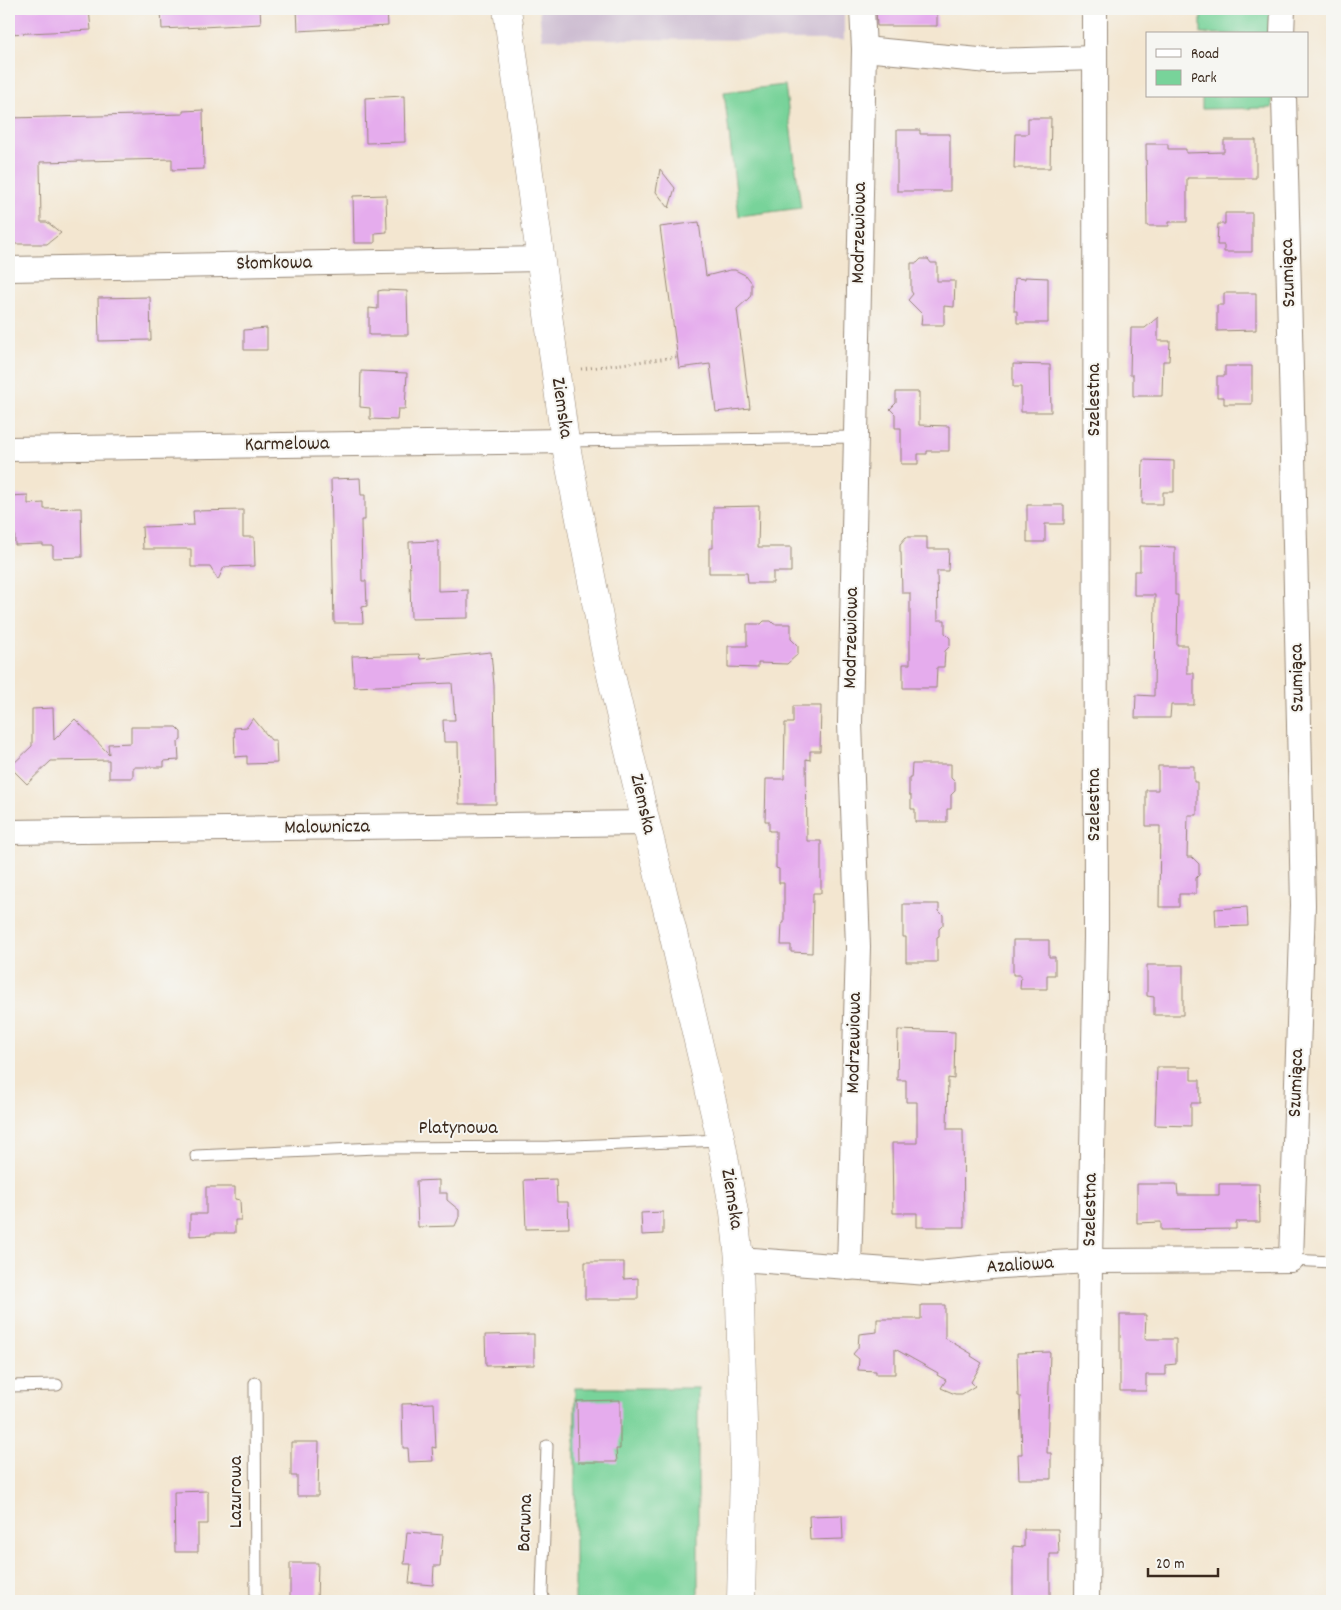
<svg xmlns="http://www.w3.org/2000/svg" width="1341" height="1610" font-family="Dekko,sans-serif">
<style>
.industrial{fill:#cebed2}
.green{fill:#78d39a;stroke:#5a7e5c}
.building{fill:#e5aced}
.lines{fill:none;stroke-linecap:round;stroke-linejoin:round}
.lane-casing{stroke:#978877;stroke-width:13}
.street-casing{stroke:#978877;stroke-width:26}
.secondary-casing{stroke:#978877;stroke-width:29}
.path{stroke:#978877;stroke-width:3;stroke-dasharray:1 4;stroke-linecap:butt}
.lane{stroke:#fff;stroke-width:11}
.street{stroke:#fff;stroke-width:24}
.secondary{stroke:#fff;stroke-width:28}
.labels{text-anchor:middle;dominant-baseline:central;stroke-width:4;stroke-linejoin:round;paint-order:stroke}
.street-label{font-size:20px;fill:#3b2a1e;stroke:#f6f6f2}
</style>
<rect width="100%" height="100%" fill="#f6f6f2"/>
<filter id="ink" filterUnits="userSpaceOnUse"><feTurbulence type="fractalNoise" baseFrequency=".02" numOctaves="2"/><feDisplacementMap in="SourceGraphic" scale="10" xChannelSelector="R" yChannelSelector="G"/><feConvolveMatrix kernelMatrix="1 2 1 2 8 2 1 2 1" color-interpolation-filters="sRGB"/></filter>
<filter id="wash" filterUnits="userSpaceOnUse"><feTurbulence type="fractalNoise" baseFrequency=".0096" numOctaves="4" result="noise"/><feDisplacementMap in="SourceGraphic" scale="20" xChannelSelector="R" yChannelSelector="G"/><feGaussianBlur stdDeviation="1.12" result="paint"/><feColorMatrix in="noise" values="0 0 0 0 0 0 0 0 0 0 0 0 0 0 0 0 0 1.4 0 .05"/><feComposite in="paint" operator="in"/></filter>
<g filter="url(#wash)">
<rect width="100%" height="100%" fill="#f3e6d0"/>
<path class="industrial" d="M 539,9 L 844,9 L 844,40 L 542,39 Z"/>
<g class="green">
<rect x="1201" y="9" width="70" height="25"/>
<path d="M 785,85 L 801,208 L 739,216 L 724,92 Z"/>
<path d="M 1202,96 L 1272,96 L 1272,108 L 1202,109 Z"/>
<rect x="575" y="1388" width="123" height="213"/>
</g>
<g id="blocks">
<g class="building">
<path d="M 9,9 L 89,9 L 91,30 L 9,34 Z"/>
<path d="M 161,9 L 260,9 L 261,24 L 162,29 Z"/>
<path d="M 297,9 L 387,9 L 388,26 L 298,31 Z"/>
<path d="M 876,9 L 937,9 L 937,26 L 877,26 Z"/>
<path d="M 404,96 L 405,142 L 366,143 L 365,98 Z"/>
<path d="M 203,110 L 204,169 L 172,170 L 172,159 L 40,162 L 41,222 L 47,222 L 61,233 L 47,244 L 12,244 L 11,226 L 9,224 L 9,214 L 11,212 L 9,118 L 183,114 L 183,111 Z"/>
<path d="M 1028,118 L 1051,118 L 1050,168 L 1014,168 L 1015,134 L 1028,134 Z"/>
<path d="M 897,130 L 920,130 L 920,134 L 950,134 L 950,191 L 897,191 Z"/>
<path d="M 1224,140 L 1256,140 L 1256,178 L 1187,178 L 1187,222 L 1169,222 L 1169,226 L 1147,226 L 1146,144 L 1168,144 L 1168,149 L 1186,149 L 1186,153 L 1224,152 Z"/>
<path d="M 660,169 L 675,188 L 669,208 L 656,192 Z"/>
<path d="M 386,195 L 387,232 L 375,233 L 375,243 L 354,243 L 353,196 Z"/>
<path d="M 1225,213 L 1252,213 L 1252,252 L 1224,252 L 1224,245 L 1217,245 L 1218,224 L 1225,224 Z"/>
<path d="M 699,222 L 706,276 L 730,270 L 735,270 L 745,275 L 751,283 L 751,294 L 749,298 L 737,309 L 750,408 L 716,412 L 710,364 L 679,368 L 660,227 Z"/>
<path d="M 921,259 L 928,259 L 931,263 L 937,263 L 937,281 L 955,281 L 954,307 L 944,306 L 944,325 L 921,325 L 922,314 L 908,300 L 913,294 L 911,291 L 911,263 L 917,263 Z"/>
<path d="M 1025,277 L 1048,278 L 1048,323 L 1017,323 L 1017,311 L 1014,311 L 1015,278 L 1025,279 Z"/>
<path d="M 383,290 L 407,291 L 408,335 L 369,335 L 369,308 L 378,309 L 378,291 Z"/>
<path d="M 1224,293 L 1256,293 L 1256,330 L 1217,331 L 1217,305 L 1224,305 Z"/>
<path d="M 150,297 L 151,340 L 99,341 L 98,298 Z"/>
<path d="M 1158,317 L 1158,341 L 1170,341 L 1169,361 L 1163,361 L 1162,396 L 1133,396 L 1133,375 L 1130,375 L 1131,328 L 1145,328 Z"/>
<path d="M 267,328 L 267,350 L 244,350 L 244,330 Z"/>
<path d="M 1013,364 L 1050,365 L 1051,412 L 1021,412 L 1021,387 L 1013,387 Z"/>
<path d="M 1225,366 L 1252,366 L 1252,404 L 1224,404 L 1224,397 L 1217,397 L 1217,376 L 1225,376 Z"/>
<path d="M 361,371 L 407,373 L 405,409 L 398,409 L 397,420 L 370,419 L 370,408 L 360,407 Z"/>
<path d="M 896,392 L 919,392 L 919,425 L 949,426 L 949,451 L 927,451 L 927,454 L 918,454 L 918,464 L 901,464 L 901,428 L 895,428 L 895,414 L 890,409 L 896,403 Z"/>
<path d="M 1143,460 L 1174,461 L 1174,492 L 1163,492 L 1163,504 L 1142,504 Z"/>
<path d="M 360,478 L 361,495 L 365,495 L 365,520 L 361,520 L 362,581 L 366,581 L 367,606 L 362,607 L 363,623 L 334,623 L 331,479 Z"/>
<path d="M 28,495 L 28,504 L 44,503 L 44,509 L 81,508 L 82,557 L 53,558 L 53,546 L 43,546 L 43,544 L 15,545 L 14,517 L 9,517 L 9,496 Z"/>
<path d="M 1027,505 L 1064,505 L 1064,524 L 1045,524 L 1045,542 L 1027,542 Z"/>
<path d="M 759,506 L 758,547 L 791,547 L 791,572 L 773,572 L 773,583 L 748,583 L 747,573 L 709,573 L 709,548 L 713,548 L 713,507 Z"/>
<path d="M 243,510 L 243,537 L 254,537 L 255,566 L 224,567 L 218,580 L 210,567 L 191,567 L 191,549 L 143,549 L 142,527 L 194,525 L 193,511 Z"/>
<path d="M 906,537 L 927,537 L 927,549 L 949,549 L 948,571 L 937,571 L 938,620 L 945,620 L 945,633 L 950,638 L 950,646 L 945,651 L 944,667 L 937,667 L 936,688 L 903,688 L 903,664 L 910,664 L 910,593 L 902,593 L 901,553 L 900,551 L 900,544 Z"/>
<path d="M 438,541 L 438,591 L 468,590 L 468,618 L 411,619 L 409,542 Z"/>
<path d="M 1140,546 L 1175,547 L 1175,595 L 1178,595 L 1177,645 L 1187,645 L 1187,673 L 1194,673 L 1194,705 L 1171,705 L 1170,718 L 1135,718 L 1136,695 L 1154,696 L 1155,595 L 1134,595 L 1134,571 L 1140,571 Z"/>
<path d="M 764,621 L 771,621 L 774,624 L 791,624 L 791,639 L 798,646 L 798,654 L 787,664 L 758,663 L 758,668 L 728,667 L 728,646 L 747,646 L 747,624 L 761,624 Z"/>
<path d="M 491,652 L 494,686 L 496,804 L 459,804 L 458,742 L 444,742 L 443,720 L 455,720 L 452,683 L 354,687 L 352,656 L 419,654 L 420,659 Z"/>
<path d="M 793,706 L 821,706 L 820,751 L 810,751 L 810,760 L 806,759 L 807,841 L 821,841 L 821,893 L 813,893 L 812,953 L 791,952 L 791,945 L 781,945 L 782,923 L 784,923 L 784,883 L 779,883 L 779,869 L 776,868 L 776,831 L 769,831 L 769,821 L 765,821 L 766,779 L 784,779 L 785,723 L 793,723 Z"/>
<path d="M 53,708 L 54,740 L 75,719 L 109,754 L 108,744 L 131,743 L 131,727 L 176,727 L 181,732 L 181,740 L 178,742 L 179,760 L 164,761 L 164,767 L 133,767 L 133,778 L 109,778 L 109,760 L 51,761 L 27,784 L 10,767 L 32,746 L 32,709 Z"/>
<path d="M 253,718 L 271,740 L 276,740 L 277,763 L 247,764 L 247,756 L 235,757 L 234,728 L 247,727 Z"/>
<path d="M 912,764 L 951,764 L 951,778 L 955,782 L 955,791 L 951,795 L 951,809 L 947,809 L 947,822 L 915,822 L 915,809 L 911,809 L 911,795 L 909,795 L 909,778 L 911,778 Z"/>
<path d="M 1158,766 L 1194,766 L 1194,782 L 1197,782 L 1197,815 L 1188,815 L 1187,857 L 1192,857 L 1199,864 L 1199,875 L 1196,878 L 1196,894 L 1179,894 L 1179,907 L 1159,907 L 1160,826 L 1146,826 L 1146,790 L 1158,790 Z"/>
<path d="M 903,904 L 939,904 L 939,911 L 943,915 L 943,925 L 939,929 L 939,936 L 937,937 L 937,962 L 906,962 L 906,937 L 903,937 Z"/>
<path d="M 1247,907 L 1248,926 L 1216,927 L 1215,909 Z"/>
<path d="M 1013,940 L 1049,940 L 1049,957 L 1055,957 L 1055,975 L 1047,975 L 1047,989 L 1020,989 L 1021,975 L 1013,975 Z"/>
<path d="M 1147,965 L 1183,965 L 1183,1015 L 1154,1015 L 1154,997 L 1147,996 Z"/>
<path d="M 898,1030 L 955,1032 L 954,1079 L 948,1078 L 947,1129 L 963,1129 L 964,1227 L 917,1227 L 917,1213 L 893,1213 L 892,1143 L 917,1143 L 917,1102 L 906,1102 L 906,1080 L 897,1080 Z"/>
<path d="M 1157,1067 L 1191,1067 L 1191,1080 L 1200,1080 L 1200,1103 L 1191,1103 L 1191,1126 L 1155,1125 Z"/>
<path d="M 556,1179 L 557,1202 L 568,1202 L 569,1228 L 526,1229 L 524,1180 Z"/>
<path d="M 439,1180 L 439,1193 L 447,1193 L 447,1200 L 459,1210 L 459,1217 L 455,1226 L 418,1227 L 416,1181 Z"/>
<path d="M 1137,1184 L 1177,1184 L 1178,1195 L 1219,1195 L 1219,1184 L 1259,1184 L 1260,1222 L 1236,1222 L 1236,1229 L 1161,1230 L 1161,1222 L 1137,1223 Z"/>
<path d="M 206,1187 L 235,1187 L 235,1199 L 240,1200 L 241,1220 L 235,1220 L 235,1233 L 211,1233 L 211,1235 L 190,1236 L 190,1214 L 206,1214 Z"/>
<path d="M 663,1212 L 663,1234 L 642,1235 L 641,1213 Z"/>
<path d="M 585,1262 L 624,1262 L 624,1279 L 638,1278 L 638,1299 L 585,1299 Z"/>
<path d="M 921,1305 L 945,1305 L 945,1338 L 972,1354 L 971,1356 L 982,1363 L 971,1382 L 975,1386 L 962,1394 L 955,1394 L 941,1388 L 946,1380 L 937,1375 L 938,1373 L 895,1349 L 895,1374 L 876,1374 L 876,1371 L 858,1370 L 859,1359 L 853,1354 L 858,1348 L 859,1334 L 877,1332 L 877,1319 L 921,1319 Z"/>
<path d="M 1120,1315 L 1146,1315 L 1145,1339 L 1176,1339 L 1176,1364 L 1166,1365 L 1166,1375 L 1146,1375 L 1146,1391 L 1120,1391 Z"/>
<path d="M 534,1334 L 534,1365 L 486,1366 L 485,1335 Z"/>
<path d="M 1050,1352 L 1047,1453 L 1051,1453 L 1051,1479 L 1019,1479 L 1018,1454 L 1022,1454 L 1020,1396 L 1018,1396 L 1017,1353 Z"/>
<path d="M 620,1400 L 620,1449 L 616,1449 L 617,1462 L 578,1462 L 577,1401 Z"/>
<path d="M 434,1403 L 436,1448 L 432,1447 L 433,1461 L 409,1462 L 408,1448 L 403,1448 L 402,1404 Z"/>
<path d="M 291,1442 L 319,1442 L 318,1496 L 297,1496 L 297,1476 L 291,1476 Z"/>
<path d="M 208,1491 L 208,1524 L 198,1524 L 198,1552 L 175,1552 L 174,1492 Z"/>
<path d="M 842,1515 L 843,1539 L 810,1540 L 809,1516 Z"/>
<path d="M 1024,1529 L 1058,1529 L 1059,1554 L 1050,1554 L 1050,1601 L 1013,1601 L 1013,1546 L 1024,1547 Z"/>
<path d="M 407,1532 L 443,1535 L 440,1566 L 434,1566 L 433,1585 L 409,1583 L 411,1564 L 404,1564 Z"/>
<path d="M 290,1563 L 318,1563 L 317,1601 L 296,1601 L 296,1597 L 290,1597 Z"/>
</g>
</g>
</g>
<g filter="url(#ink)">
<use href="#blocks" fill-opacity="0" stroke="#978877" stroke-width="1"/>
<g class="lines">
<g class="lane-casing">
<g id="lane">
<path d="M 565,441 L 856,437"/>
<path d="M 196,1156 L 376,1148 L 549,1147 L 721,1140"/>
<path d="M 1291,1260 L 1332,1262"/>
<path d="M 255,1383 L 256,1601"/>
<path d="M 9,1386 L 57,1385"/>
<path d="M 544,1601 L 542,1593 L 547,1446"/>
</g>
</g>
<g class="street-casing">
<g id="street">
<path d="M 1282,34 L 1283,9"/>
<path d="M 864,49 L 989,61 L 1095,58"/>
<path d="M 9,269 L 540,259"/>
<path d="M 9,449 L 565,441"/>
<path d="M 9,832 L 646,823"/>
<path d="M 739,1259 L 928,1273 L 1002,1266 L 1090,1261 L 1291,1260 L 1303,905 L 1292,409 L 1284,96"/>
<path d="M 849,1268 L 858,947 L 850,723 L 864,49 L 862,9"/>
<path d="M 1087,1601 L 1090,1261 L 1096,937 L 1095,9"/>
</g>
</g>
<g class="secondary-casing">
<path id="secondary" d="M 507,9 L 565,441 L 606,654 L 646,823 L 673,933 L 721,1140 L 734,1212 L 739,1259 L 744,1465 L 741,1601"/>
</g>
<path class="path" d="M 581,369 L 677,357"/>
<use href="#lane" class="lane"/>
<use href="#street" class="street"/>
<use href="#secondary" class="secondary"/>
</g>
</g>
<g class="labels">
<g class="street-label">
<text transform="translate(860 233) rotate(-89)">Modrzewiowa</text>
<text transform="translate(274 264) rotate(-1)">Słomkowa</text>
<text transform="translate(1289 273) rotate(-92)">Szumiąca</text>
<text transform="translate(1095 400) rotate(-90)">Szelestna</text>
<text transform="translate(561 408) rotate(82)">Ziemska</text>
<text transform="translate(287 445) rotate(-1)">Karmelowa</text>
<text transform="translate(852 638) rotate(-89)">Modrzewiowa</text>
<text transform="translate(1298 678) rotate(-91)">Szumiąca</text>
<text transform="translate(642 804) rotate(77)">Ziemska</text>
<text transform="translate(1095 805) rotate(-90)">Szelestna</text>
<text transform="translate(327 828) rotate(-1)">Malownicza</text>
<text transform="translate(855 1043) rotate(-89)">Modrzewiowa</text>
<text transform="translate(1297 1083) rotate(-88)">Szumiąca</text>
<text x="458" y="1129">Platynowa</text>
<text transform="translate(731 1199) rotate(81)">Ziemska</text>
<text transform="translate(1091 1210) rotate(-89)">Szelestna</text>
<text transform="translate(1020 1266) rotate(-4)">Azaliowa</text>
<text transform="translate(237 1492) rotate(-90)">Lazurowa</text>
<text transform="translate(526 1523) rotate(-88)">Barwna</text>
</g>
</g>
<rect width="1341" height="1610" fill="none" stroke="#f6f6f2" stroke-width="30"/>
<rect x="1146" y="32" width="162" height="65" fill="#f6f6f2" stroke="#aba49d"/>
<rect x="1156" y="49" width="25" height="8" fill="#ffffff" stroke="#aba49d"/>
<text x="1191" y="58" font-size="15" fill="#3b2a1e">Road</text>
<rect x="1156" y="70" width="25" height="15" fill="#78d39a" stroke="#aba49d"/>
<text x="1191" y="82" font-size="15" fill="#3b2a1e">Park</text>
<path d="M1148 1568v8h70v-8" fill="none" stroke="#3b2a1e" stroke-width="2.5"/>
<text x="1156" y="1568" font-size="15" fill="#3b2a1e" stroke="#f6f6f2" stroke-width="4" paint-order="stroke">20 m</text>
</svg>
